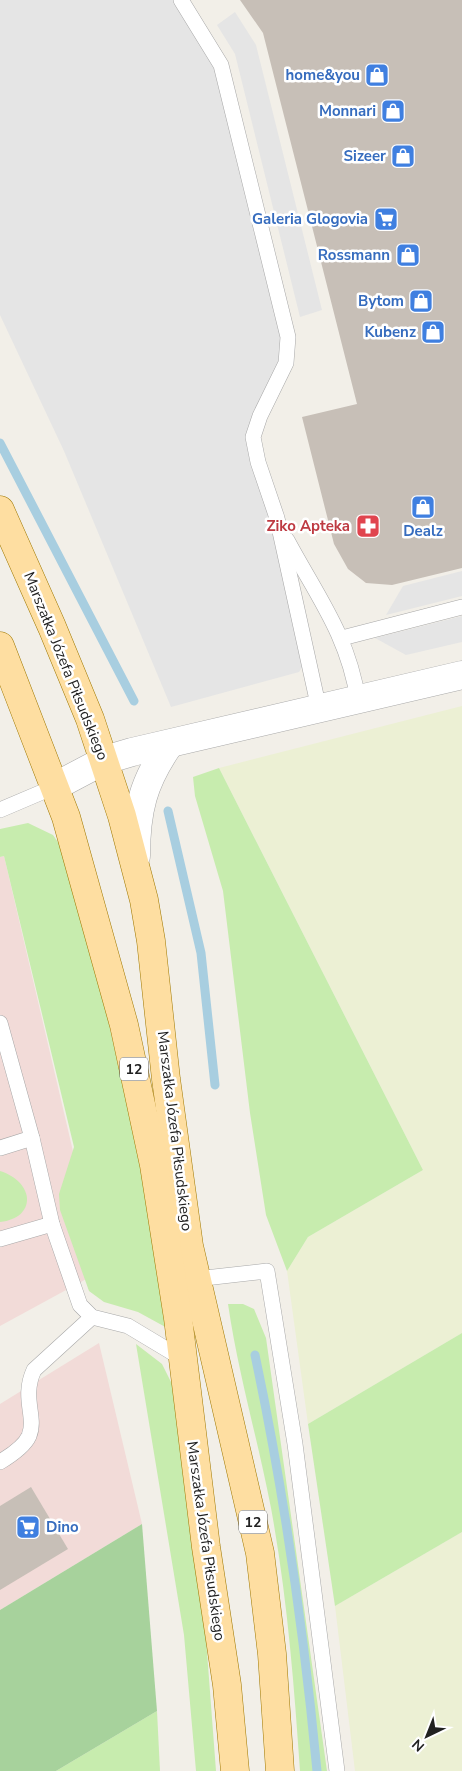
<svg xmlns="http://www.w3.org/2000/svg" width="462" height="1771" font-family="'Nunito Sans',sans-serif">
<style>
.commercial{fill:#f2dbd8}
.farmland{fill:#ecf0d4}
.grass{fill:#c7ecae}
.forest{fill:#a7d29c}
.parking{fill:#e5e5e5}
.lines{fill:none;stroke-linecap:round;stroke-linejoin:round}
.stream{stroke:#a8cee0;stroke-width:9}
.building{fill:#c7bfb7}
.lane-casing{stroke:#a8a8a8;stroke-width:16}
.street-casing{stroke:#a8a8a8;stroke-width:29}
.primary-casing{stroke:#9f7800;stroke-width:29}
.lane{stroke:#fff;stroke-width:15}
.street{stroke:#fff;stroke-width:28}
.primary{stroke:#fedea1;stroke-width:28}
.labels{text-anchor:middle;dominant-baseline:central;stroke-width:5;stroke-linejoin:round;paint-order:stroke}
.shield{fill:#fff;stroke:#646464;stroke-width:1}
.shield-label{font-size:14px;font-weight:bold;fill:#212121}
.shop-label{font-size:15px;font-weight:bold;fill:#366cbe;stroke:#fff;text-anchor:end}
.health-label{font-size:15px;font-weight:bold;fill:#be3a42;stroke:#fff;text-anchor:end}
.street-label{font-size:15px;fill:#212121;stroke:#fff}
</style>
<rect width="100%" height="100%" fill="#f2efe8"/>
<g class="commercial">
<path d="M 4,856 L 101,1271 L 0,1326 L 0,857 Z"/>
<path d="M 99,1343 L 142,1524 L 0,1610 L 0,1404 Z"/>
</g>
<g class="farmland">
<path d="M 462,706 L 462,1333 L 308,1424 L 287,1271 L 308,1237 L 423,1170 L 219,768 Z"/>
<path d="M 462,1532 L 462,1771 L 355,1771 L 335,1606 Z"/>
</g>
<g class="grass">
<path d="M 219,768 L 423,1170 L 308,1237 L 287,1271 L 266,1215 L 250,1113 L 223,891 L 195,796 L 193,777 Z"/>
<path d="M 28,823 L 53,835 L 62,848 L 97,971 L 149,1202 L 169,1329 L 138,1312 L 104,1302 L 89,1291 L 60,1210 L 59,1194 L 74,1147 L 4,856 L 0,857 L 0,829 Z"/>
<path d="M 0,1171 C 35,1182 37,1218 0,1222 Z"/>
<path d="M 228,1304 L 243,1304 L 254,1309 L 266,1338 L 327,1771 L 300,1771 C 294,1683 287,1595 271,1508 C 258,1440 238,1373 228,1304 Z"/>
<path d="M 462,1333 L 462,1532 L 335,1606 L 308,1424 Z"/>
<path d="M 136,1344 L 162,1364 L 172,1384 L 206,1639 L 216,1771 L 196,1771 L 184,1635 Z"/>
<path d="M 157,1711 L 160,1771 L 56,1771 Z"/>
</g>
<path class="forest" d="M 142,1524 L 157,1711 L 56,1771 L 0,1771 L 0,1610 Z"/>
<g class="parking">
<path d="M 0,0 L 181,0 L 221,65 L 288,337 L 256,425 L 308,659 L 299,672 L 171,707 L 64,451 L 0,315 Z"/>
<path d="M 235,12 L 256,45 L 322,310 L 300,317 L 235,54 L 217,25 Z"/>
<path d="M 462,571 L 462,596 L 386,615 L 403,586 Z"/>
<path d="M 462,616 L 462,642 L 406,655 L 375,638 Z"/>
</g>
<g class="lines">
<g class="stream">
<path d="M 0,443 L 134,701"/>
<path d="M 168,811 L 201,953 L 215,1085"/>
<path d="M 255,1355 C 284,1492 304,1632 317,1771"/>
</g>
</g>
<g class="building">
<path d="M 240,0 L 462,0 L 462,568 L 392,585 L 366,583 L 348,569 L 334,544 L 302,417 L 357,404 L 263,33 Z"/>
<path d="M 31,1487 L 68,1549 L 0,1590 L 0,1506 Z"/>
</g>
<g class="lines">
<g class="lane-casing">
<g id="lane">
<path d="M 181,0 L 221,65 L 288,337 L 286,363 L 260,416 L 253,437 L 258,462 L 277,518 L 319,709"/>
<path d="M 287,540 C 317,596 348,635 358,700"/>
<path d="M 342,638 L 462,607"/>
<path d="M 0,810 L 54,787"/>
<path d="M 0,1023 L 32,1138 L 0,1148"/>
<path d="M 32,1138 L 52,1224 L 80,1305 L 92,1317 L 128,1326 L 183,1359"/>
<path d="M 0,1239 L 52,1224"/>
<path d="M 196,1279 L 267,1271 L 295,1444 L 337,1771"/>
<path d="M 0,1462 C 10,1456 24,1447 29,1436 C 37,1417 21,1398 34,1370 L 92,1317"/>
</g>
</g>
<g class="street-casing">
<g id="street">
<path d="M 54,787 L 105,760 L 132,752 L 462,675"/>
<path d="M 136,856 C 136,811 143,782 169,745"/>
</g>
</g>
<g class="primary-casing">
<g id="primary">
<path d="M 0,510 L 52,627 L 90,719 L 122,816 L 144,900 L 151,941 L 166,1079 L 189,1246 L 260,1553 L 272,1654 L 280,1771"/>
<path d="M 0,646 L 66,817 L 124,1025 L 154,1165 L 178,1318 L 206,1547 L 227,1685 L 235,1771"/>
</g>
</g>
<use href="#lane" class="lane"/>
<use href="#street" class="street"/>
<use href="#primary" class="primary"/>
</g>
<defs>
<g id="shop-square" transform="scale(1.25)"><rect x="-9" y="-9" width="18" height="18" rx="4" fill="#3f7fe0" stroke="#fff"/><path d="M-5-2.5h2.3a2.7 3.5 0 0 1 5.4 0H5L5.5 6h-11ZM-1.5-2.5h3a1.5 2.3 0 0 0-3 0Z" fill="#fff"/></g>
<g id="supermarket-square" transform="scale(1.25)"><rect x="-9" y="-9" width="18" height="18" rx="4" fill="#3f7fe0" stroke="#fff"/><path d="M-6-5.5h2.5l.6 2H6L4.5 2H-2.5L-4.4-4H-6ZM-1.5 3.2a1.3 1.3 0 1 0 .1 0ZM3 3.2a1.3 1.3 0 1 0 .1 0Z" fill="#fff"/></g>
<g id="pharmacy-square" transform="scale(1.25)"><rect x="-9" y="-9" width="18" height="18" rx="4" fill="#e0444e" stroke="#fff"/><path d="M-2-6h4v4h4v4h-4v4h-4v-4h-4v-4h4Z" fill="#fff"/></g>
</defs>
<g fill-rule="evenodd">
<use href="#shop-square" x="377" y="75"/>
<use href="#shop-square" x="393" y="111"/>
<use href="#shop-square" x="403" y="156"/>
<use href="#supermarket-square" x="386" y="219"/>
<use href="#shop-square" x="408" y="255"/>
<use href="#shop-square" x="421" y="301"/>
<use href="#shop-square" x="433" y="332"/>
<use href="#shop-square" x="423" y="507"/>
<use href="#pharmacy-square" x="368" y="526"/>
<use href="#supermarket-square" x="28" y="1527"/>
</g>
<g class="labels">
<g class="shield">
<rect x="120" y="1057.5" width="28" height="23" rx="4"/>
<rect x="239" y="1510.5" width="28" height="23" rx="4"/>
</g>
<g class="shield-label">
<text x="134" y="1069">12</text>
<text x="253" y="1522">12</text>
</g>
<g class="shop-label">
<text x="360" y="75">home&amp;you</text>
<text x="376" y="111">Monnari</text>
<text x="386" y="156">Sizeer</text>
<text x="368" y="219">Galeria Glogovia</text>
<text x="390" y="255">Rossmann</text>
<text x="404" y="301">Bytom</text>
<text x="416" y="332">Kubenz</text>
<text x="423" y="531" text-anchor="middle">Dealz</text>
<text x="46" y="1527" text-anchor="start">Dino</text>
</g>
<g class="health-label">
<text x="350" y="526">Ziko Apteka</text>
</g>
<g class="street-label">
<text transform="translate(66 666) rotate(68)">Marszałka Józefa Piłsudskiego</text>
<text transform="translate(175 1131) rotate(83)">Marszałka Józefa Piłsudskiego</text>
<text transform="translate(206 1541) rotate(82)">Marszałka Józefa Piłsudskiego</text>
</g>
</g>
<g transform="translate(427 1736) rotate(223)" stroke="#ffffff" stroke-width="4" paint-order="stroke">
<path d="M0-4L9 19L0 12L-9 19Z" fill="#212121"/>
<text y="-8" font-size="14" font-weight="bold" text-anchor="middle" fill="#212121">N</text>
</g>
</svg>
